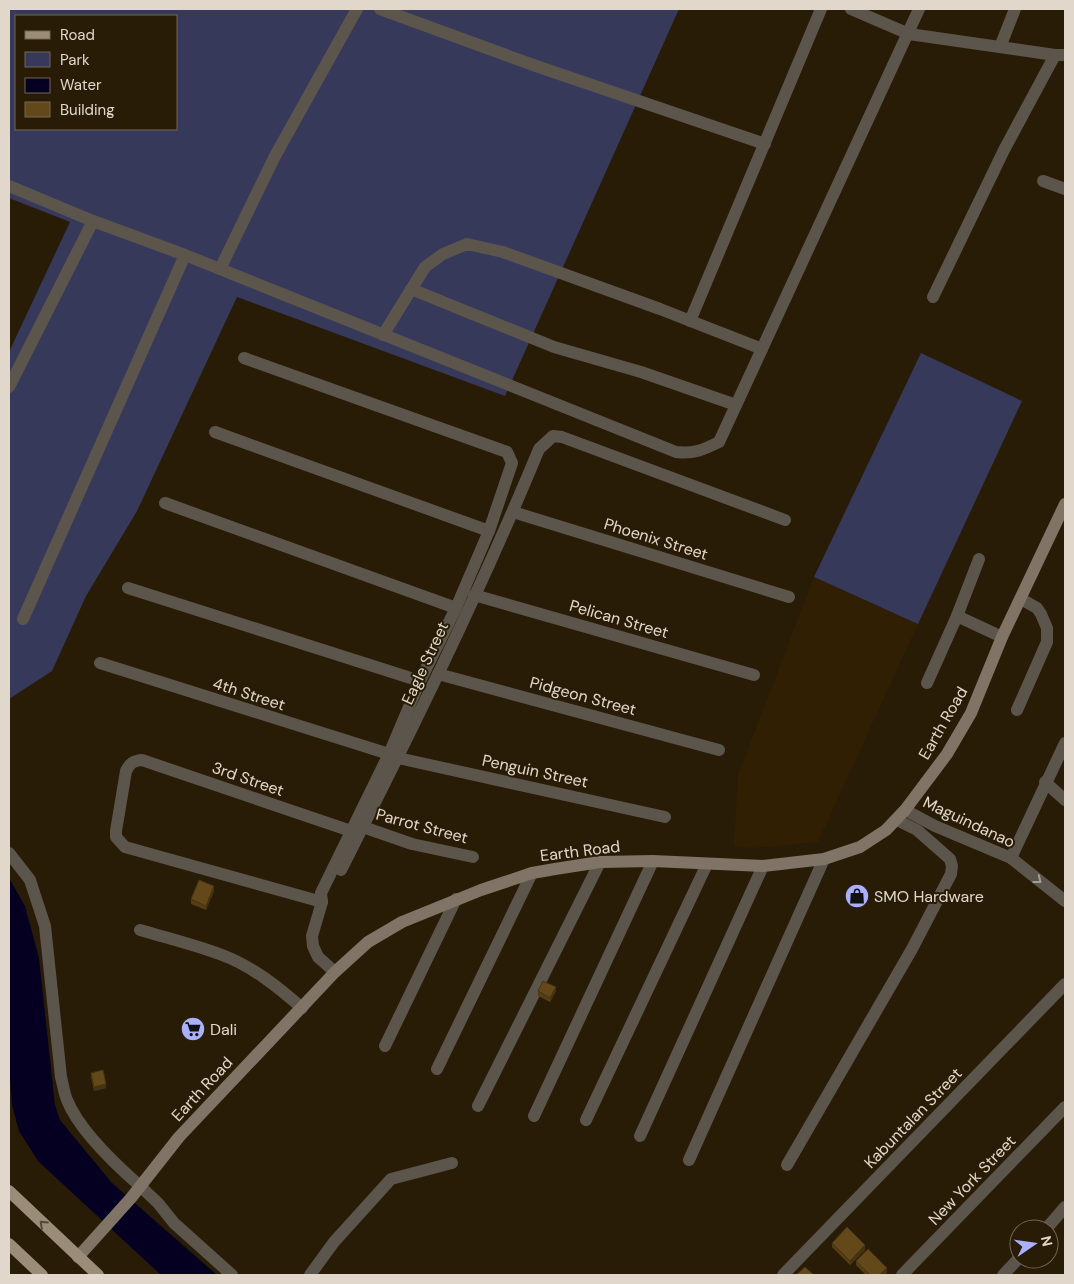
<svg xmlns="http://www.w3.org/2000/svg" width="1074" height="1284" font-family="'DM Sans',sans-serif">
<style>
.built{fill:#301f03}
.green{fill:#37395b;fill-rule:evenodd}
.water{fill:#050021}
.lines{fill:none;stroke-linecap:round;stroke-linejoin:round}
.lane{stroke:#5c554c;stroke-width:12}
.street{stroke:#5c554c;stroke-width:12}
.secondary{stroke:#7f7465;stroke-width:12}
.primary{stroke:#9a8c78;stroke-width:12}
.wall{fill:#553e16}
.shaded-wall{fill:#453212}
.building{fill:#634819;stroke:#453212}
.oneway{stroke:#a59d92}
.oneway2{stroke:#564934}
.labels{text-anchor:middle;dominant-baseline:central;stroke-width:4;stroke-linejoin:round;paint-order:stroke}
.street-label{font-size:16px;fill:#e1d8cb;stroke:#281c07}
.poi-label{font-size:16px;fill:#e1d8cb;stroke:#281c07;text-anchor:start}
</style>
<rect width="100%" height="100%" fill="#281c07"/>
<path class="built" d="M 814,577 L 918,624 L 818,842 L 753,848 L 734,846 L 738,775 Z"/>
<g class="green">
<path d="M 9,9 L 679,9 L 505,396 L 237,297 L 137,511 L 86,596 L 52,671 L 9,699 L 9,352 L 70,222 L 9,198 ZM 16,16 L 176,16 L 176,129 L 16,129 Z"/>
<path d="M 921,353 L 1022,401 L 918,624 L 814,577 Z"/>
</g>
<path class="water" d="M 9,878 L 25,906 L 39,958 L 55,1105 L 60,1120 L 112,1183 L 217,1275 L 161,1275 L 38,1161 L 19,1131 L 12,1105 L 9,1066 Z"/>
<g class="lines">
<g class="lane">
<path d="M 380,9 L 536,66 L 765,144"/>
<path d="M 851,9 L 909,34 L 1055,55 L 1065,55"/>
<path d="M 1000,47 L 1015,9"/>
<path d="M 1043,181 L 1065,189"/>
<path d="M 9,186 L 93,221 L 185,255 L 676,452 C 694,454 703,450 719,442 L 919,9"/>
<path d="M 220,269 L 275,156 L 357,9"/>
<path d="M 411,289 L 554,347 L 641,372 L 736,405"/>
<path d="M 933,297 L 1004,150 L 1055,55"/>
<path d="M 690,321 L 821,9"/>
<path d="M 383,335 L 425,267 L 443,254 L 467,244 L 503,252 L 660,309 L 762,349"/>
<path d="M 9,387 L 93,221"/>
<path d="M 979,559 L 957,616 L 1002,637"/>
<path d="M 23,619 L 185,255"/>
<path d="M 927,683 L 957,616"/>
<path d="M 1017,710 L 1047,642 L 1047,628 L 1041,614 L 1037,608 L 1021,599"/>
<path d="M 1045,782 L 1065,800"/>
<path d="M 9,853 L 30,880 L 45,926 L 61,1077 C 63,1084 64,1093 67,1100 C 79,1130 116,1165 140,1186"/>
<path d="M 140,930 C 167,938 196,945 222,955 C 252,966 278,987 302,1008"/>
<path d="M 787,1165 L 912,949 L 951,874 L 952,866 L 950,859 L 917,830 L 897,820"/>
<path d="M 310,1275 L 334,1242 L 391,1179 L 452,1163"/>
</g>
<g class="street">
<path d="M 244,358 L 507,452 L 512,463 L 489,531 L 456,608 L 420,681 L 389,754 L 321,893 L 322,902 L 312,936 L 313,946 L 318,957 L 335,972"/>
<path d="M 215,432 L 489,531"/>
<path d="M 165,503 L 456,608"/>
<path d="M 513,512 L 789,597"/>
<path d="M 128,588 L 420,681"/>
<path d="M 474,595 L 754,675"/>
<path d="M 100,663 L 389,754"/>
<path d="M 438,674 L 719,750"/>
<path d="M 398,758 L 665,817"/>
<path d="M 905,810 L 935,826 L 1011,858 L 1065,901"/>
<path d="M 363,827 L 412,844 L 473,857"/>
<path d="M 1011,858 L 1065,743"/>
<path d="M 341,870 C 411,732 480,592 539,449 L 553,436 L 562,437 L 785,520"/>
<path d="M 322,902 L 125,847 L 116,837 L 116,831 L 126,771 C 130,763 133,761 142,760 L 351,831"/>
<path d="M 385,1046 L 456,899"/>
<path d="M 437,1069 L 532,873"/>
<path d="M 478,1106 L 600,862"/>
<path d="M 534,1116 L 653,861"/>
<path d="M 586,1120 L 707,864"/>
<path d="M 640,1136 L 763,866"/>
<path d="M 689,1160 L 824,859"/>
<path d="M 140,1186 L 158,1203 L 174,1223 L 232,1275"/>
<path d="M 1046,1229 L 1065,1207"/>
<path d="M 783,1275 L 1065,984"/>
<path d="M 902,1275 L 1065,1107"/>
<path d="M 1003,1275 L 1019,1258"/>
</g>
<path class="secondary" d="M 78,1257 L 131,1198 L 179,1137 L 335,972 L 368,942 L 402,922 L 481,890 L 532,873 L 555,869 L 600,862 L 653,861 L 763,866 L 824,859 L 860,847 L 886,830 L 905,810 L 947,754 L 971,713 L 1002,637 L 1065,504"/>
<g class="primary">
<path d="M 9,1191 L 98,1275"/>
<path d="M 9,1244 L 42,1275"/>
</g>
</g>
<g class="wall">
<path d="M 214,891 L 206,910 L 191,904 L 191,899 Z"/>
<path d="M 538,991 L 556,991 L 550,1002 L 538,996 Z"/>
<path d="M 91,1073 L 106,1088 L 94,1091 L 91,1077 Z"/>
<path d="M 832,1243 L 865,1250 L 850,1265 L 832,1247 Z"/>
<path d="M 856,1261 L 887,1273 L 884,1275 L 866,1275 L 856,1265 Z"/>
</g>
<g class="shaded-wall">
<path d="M 214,886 L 214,891 L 206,910 L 206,906 Z"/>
<path d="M 556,987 L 556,991 L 550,1002 L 550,998 Z"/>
<path d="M 106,1084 L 106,1088 L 94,1091 L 94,1087 Z"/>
<path d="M 865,1245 L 865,1250 L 850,1265 L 850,1261 Z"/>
<path d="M 887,1268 L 887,1273 L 884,1275 L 879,1275 Z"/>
</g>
<g class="building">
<path d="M 199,880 L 214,886 L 206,906 L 191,899 Z"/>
<path d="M 543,981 L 556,987 L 550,998 L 538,991 Z"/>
<path d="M 103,1070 L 106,1084 L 94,1087 L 91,1073 Z"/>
<path d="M 847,1227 L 865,1245 L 850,1261 L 832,1243 Z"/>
<path d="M 868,1249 L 887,1268 L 879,1275 L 870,1275 L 856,1261 Z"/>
<path d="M 805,1267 L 814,1275 L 796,1275 Z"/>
</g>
<defs><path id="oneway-chevron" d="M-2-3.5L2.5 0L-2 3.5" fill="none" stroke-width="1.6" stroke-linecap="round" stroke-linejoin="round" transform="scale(1.25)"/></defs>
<use class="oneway" href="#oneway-chevron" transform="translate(1038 880) rotate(38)"/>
<use class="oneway2" href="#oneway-chevron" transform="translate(43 1224) rotate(-137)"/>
<defs>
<g id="shop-disc" transform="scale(1.25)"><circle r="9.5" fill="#aab0fb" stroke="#281c07"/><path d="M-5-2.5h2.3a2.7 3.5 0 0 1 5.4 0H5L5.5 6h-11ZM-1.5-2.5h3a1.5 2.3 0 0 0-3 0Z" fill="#111"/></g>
<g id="supermarket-disc" transform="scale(1.25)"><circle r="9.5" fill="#aab0fb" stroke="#281c07"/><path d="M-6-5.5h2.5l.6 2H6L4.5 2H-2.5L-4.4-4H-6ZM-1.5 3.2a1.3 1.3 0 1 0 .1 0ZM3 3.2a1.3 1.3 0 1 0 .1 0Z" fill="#111"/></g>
</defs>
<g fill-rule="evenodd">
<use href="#shop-disc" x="857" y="896"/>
<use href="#supermarket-disc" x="193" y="1029"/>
</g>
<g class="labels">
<g class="street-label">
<text transform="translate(656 539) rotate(17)">Phoenix Street</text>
<text transform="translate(619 619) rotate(16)">Pelican Street</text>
<text transform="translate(425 663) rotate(-65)">Eagle Street</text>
<text transform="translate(249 694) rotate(18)">4th Street</text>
<text transform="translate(583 696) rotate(15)">Pidgeon Street</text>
<text transform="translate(943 723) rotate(-60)">Earth Road</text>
<text transform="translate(535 771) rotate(12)">Penguin Street</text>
<text transform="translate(248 779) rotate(19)">3rd Street</text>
<text transform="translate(969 822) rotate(25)">Maguindanao</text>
<text transform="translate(422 826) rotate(15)">Parrot Street</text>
<text transform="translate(580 851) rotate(-7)">Earth Road</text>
<text transform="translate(202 1089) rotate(-47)">Earth Road</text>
<text transform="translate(913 1118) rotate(-46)">Kabuntalan Street</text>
<text transform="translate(972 1180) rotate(-46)">New York Street</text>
</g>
<g class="poi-label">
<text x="874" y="896">SMO Hardware</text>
<text x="210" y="1029">Dali</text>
</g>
</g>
<rect width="1074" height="1284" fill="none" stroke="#e1d8cb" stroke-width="20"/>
<rect x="15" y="15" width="162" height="115" fill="#281c07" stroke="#726755"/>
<rect x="25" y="31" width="25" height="8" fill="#9a8c78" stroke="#726755"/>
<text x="60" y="40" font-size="15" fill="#e1d8cb">Road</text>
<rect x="25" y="52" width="25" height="15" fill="#37395b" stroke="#726755"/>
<text x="60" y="65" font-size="15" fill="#e1d8cb">Park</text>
<rect x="25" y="78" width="25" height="15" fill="#050021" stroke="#726755"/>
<text x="60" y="90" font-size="15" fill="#e1d8cb">Water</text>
<rect x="25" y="102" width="25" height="15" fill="#634819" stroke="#726755"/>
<text x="60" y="115" font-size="15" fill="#e1d8cb">Building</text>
<g transform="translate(1034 1244) rotate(77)"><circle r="24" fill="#281c07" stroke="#726755"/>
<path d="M0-4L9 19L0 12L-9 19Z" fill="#aab0fb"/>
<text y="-8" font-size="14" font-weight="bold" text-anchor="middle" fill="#e1d8cb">N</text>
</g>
</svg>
